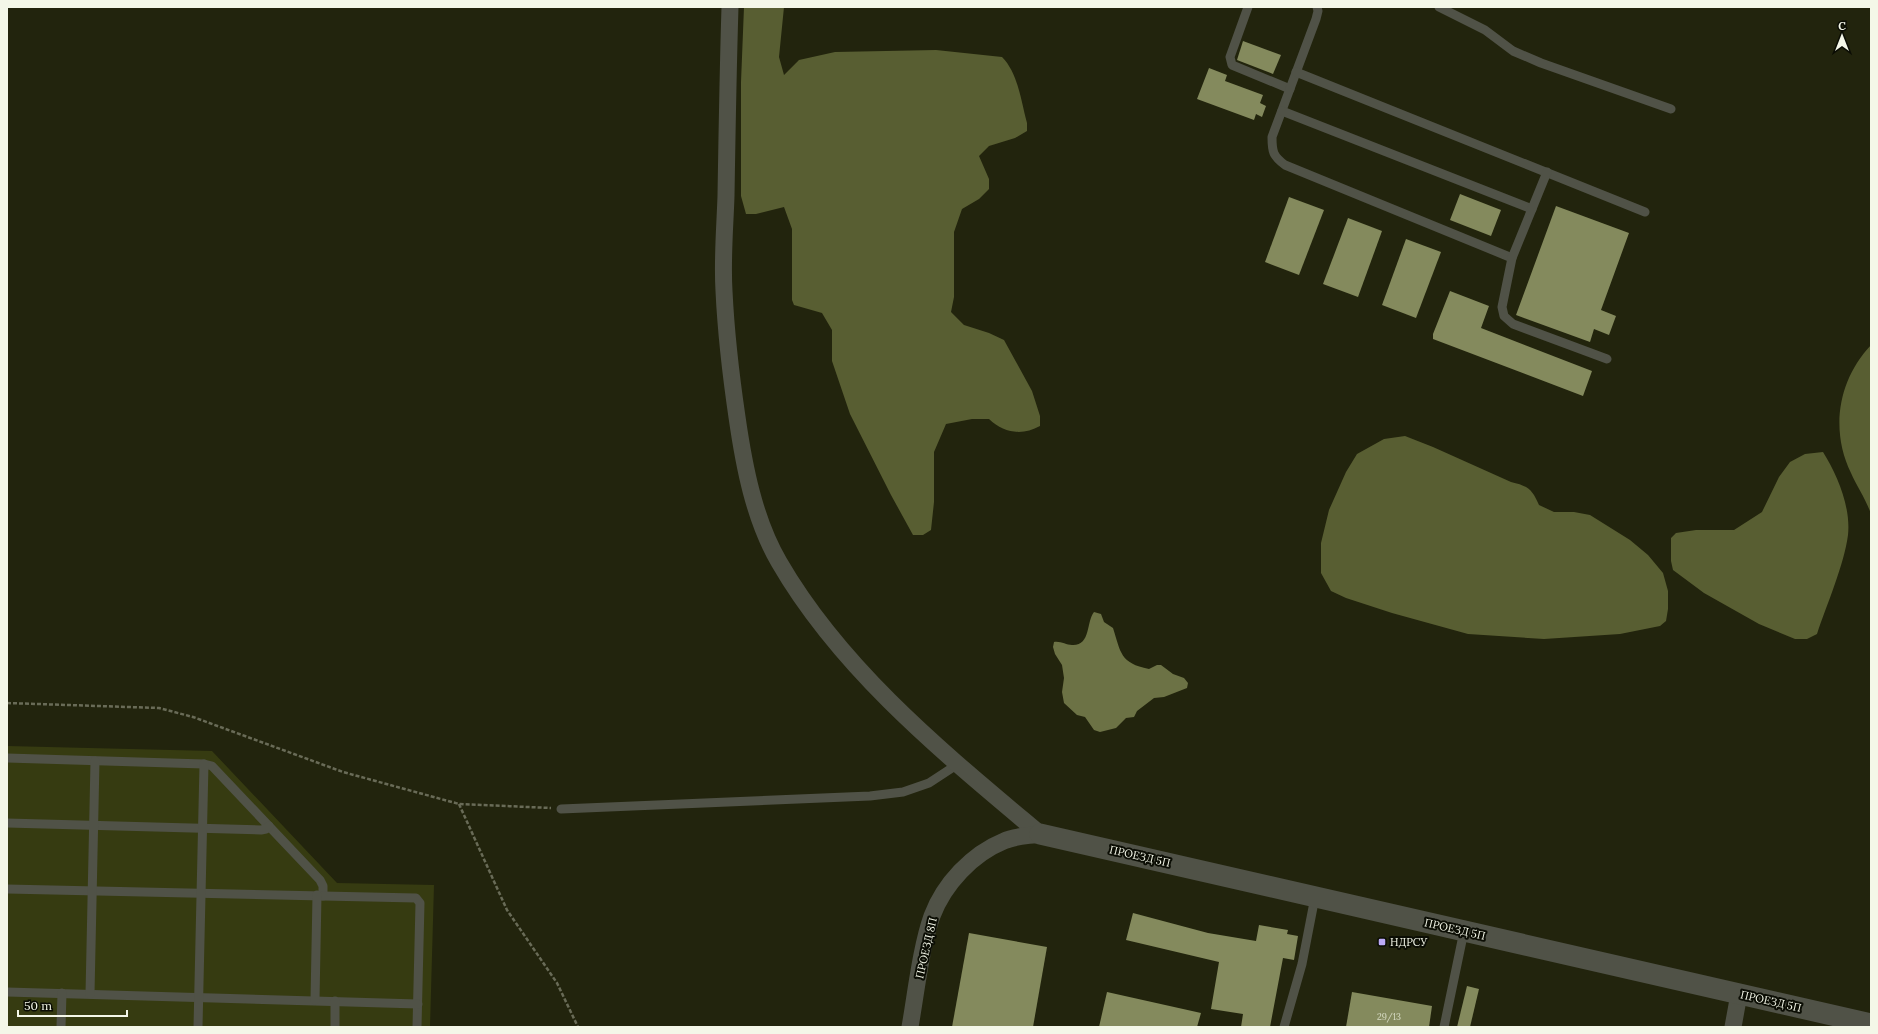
<svg xmlns="http://www.w3.org/2000/svg" width="1878" height="1034" font-family="Lora,serif">
<style>
.green{fill:#363b11}
.forest{fill:#585e32}
.water{fill:#6c7245}
.building{fill:#848a5d}
.lines{fill:none;stroke-linecap:round;stroke-linejoin:round}
.path{stroke:#696b57;stroke-width:2.5;stroke-dasharray:4 2;stroke-linecap:butt}
.service{stroke:#505247;stroke-width:9}
.minor{stroke:#505247;stroke-width:17}
.tertiary{stroke:#505247;stroke-width:21}
.poi-dot{fill:#bcaaf6;stroke:#0b0d04;stroke-width:1.5}
.labels{text-anchor:middle;dominant-baseline:central;stroke-width:4;stroke-linejoin:round;paint-order:stroke}
.number-label{font-size:9px;fill:#d8dcc5}
.street-label{font-size:11px;fill:#f4f7e8;stroke:#0b0d04}
.poi-label{font-size:11px;fill:#f4f7e8;stroke:#0b0d04;text-anchor:start}
</style>
<rect width="100%" height="100%" fill="#22240d"/>
<path class="green" d="M 7,746 L 212,751 L 337,883 L 434,885 L 430,1027 L 7,1027 Z"/>
<g class="forest">
<path d="M 744,7 L 784,7 L 779,57 L 784,75 L 799,60 L 835,52 L 936,50 L 1002,57 C 1018,73 1021,101 1027,123 L 1027,131 L 1015,138 L 989,146 L 979,156 L 989,179 L 989,189 L 979,199 L 962,209 L 954,232 L 954,297 L 951,312 L 964,325 L 989,333 L 1004,340 L 1032,391 L 1040,416 L 1040,426 C 1022,436 1004,433 989,419 L 972,419 L 946,424 L 934,452 L 934,502 L 931,530 L 923,535 L 913,535 L 891,495 L 850,414 L 832,361 L 832,330 L 822,313 L 794,305 L 792,300 L 792,229 L 784,207 L 756,214 L 746,214 L 741,196 L 741,82 Z"/>
<path d="M 1871,345 L 1871,514 C 1866,499 1857,487 1851,473 C 1830,430 1838,380 1871,345 Z"/>
<path d="M 1405,436 L 1433,447 L 1511,482 C 1528,486 1532,489 1539,505 L 1554,512 L 1574,512 L 1590,515 L 1630,540 L 1648,555 L 1663,573 L 1668,591 L 1668,609 L 1666,621 L 1660,626 L 1620,634 L 1544,639 L 1468,634 L 1392,613 L 1346,598 L 1331,591 L 1321,573 L 1321,543 L 1329,510 L 1346,472 L 1357,454 L 1384,439 Z"/>
<path d="M 1823,452 C 1837,474 1851,507 1848,535 C 1844,565 1827,604 1817,634 L 1807,639 L 1795,639 L 1759,624 L 1704,593 L 1673,570 L 1671,561 L 1671,538 L 1676,533 L 1696,530 L 1734,530 L 1762,512 L 1779,477 L 1790,462 L 1805,454 Z"/>
</g>
<path class="water" d="M 1094,612 L 1101,614 L 1104,622 L 1113,628 C 1121,653 1120,663 1149,669 L 1157,665 L 1161,665 L 1173,674 L 1184,678 L 1188,683 L 1187,688 L 1164,697 L 1154,698 L 1137,711 L 1134,717 L 1126,718 L 1116,728 L 1100,732 L 1094,730 L 1085,717 L 1077,715 L 1064,703 L 1062,692 L 1064,678 L 1062,665 L 1055,654 L 1053,647 L 1054,642 C 1061,641 1066,645 1072,645 C 1091,646 1086,622 1094,612 Z"/>
<g class="building">
<path d="M 1243,41 L 1281,55 L 1273,74 L 1237,60 Z"/>
<path d="M 1209,68 L 1227,75 L 1225,81 L 1263,95 L 1260,103 L 1266,106 L 1262,117 L 1256,114 L 1254,120 L 1197,99 Z"/>
<path d="M 1460,194 L 1501,210 L 1491,236 L 1450,220 Z"/>
<path d="M 1289,197 L 1324,210 L 1299,275 L 1265,262 Z"/>
<path d="M 1556,206 L 1629,233 L 1601,310 L 1616,316 L 1609,335 L 1594,329 L 1590,342 L 1516,315 Z"/>
<path d="M 1348,218 L 1382,231 L 1358,297 L 1323,284 Z"/>
<path d="M 1406,239 L 1441,252 L 1416,318 L 1382,305 Z"/>
<path d="M 1450,291 L 1489,306 L 1481,328 L 1592,371 L 1583,396 L 1433,339 L 1433,334 Z"/>
<path d="M 1133,913 L 1208,933 L 1256,941 L 1259,925 L 1288,930 L 1287,934 L 1298,936 L 1294,960 L 1283,958 L 1270,1027 L 1241,1027 L 1243,1014 L 1211,1009 L 1219,962 L 1126,940 Z"/>
<path d="M 969,933 L 1047,947 L 1033,1027 L 952,1027 Z"/>
<path d="M 1467,986 L 1479,989 L 1470,1027 L 1457,1027 Z"/>
<path d="M 1107,992 L 1201,1013 L 1197,1027 L 1099,1027 Z"/>
<path d="M 1352,992 L 1432,1006 L 1429,1027 L 1346,1027 Z"/>
</g>
<g class="lines">
<g class="path">
<path d="M 7,703 L 159,708 L 193,717 L 343,772 L 459,804 L 551,808"/>
<path d="M 459,804 L 507,910 L 557,983 L 578,1027"/>
</g>
<g class="service">
<path d="M 1248,7 L 1230,57 L 1232,65 L 1290,89"/>
<path d="M 1317,7 L 1318,11 L 1316,19 L 1272,137 C 1272,152 1273,156 1285,165 L 1512,258"/>
<path d="M 1439,7 L 1485,30 L 1513,51 L 1541,63 L 1671,109"/>
<path d="M 1296,72 L 1645,212"/>
<path d="M 1282,111 L 1532,209"/>
<path d="M 1547,172 L 1512,258 L 1502,307 L 1504,316 L 1513,324 L 1607,359"/>
<path d="M 7,758 L 204,764 L 212,766 L 320,880 L 323,886 L 323,896"/>
<path d="M 561,809 L 870,796 L 903,792 L 929,783 L 958,764"/>
<path d="M 7,823 L 261,830 L 266,829 L 269,826"/>
<path d="M 7,889 L 416,898 L 420,903 L 417,1027"/>
<path d="M 7,992 L 418,1004"/>
<path d="M 90,994 L 95,761"/>
<path d="M 315,1000 L 317,895"/>
<path d="M 61,1027 L 62,993"/>
<path d="M 198,1027 L 204,764"/>
<path d="M 335,1027 L 335,1001"/>
<path d="M 1284,1027 L 1302,964 L 1315,897"/>
<path d="M 1444,1027 L 1464,931"/>
</g>
<g class="minor">
<path d="M 730,7 C 728,70 727,133 726,196 C 725,227 722,259 724,291 C 726,333 731,376 737,417 C 744,466 754,519 779,562 C 842,671 945,754 1040,834"/>
<path d="M 910,1027 C 916,993 921,947 932,916 C 944,884 972,854 1004,841 C 1014,836 1028,836 1040,834"/>
<path d="M 1733,1027 L 1739,994"/>
</g>
<path class="tertiary" d="M 1040,834 L 1871,1024"/>
</g>
<rect class="poi-dot" x="1378" y="938" width="8" height="8" rx="2"/>
<g class="labels">
<g class="number-label">
<text x="1389" y="1016">29/13</text>
</g>
<g class="street-label">
<text transform="translate(1140 856) rotate(13)">ПРОЕЗД 5П</text>
<text transform="translate(1455 929) rotate(13)">ПРОЕЗД 5П</text>
<text transform="translate(926 948) rotate(-77)">ПРОЕЗД 8П</text>
<text transform="translate(1771 1001) rotate(13)">ПРОЕЗД 5П</text>
</g>
<g class="poi-label">
<text x="1390" y="942">НДРСУ</text>
</g>
</g>
<rect width="1878" height="1034" fill="none" stroke="#f4f7e8" stroke-width="16"/>
<g transform="translate(1842 36)" stroke="#0b0d04" stroke-width="3" paint-order="stroke">
<path d="M0-3L7 15L0 10L-7 15Z" fill="#f4f7e8"/>
<text y="-6" font-size="11" font-weight="bold" text-anchor="middle" fill="#f4f7e8">С</text>
</g>
<path d="M18 1010v6h109v-6" fill="none" stroke="#f4f7e8" stroke-width="2"/>
<text x="24" y="1010" font-size="12" fill="#f4f7e8" stroke="#0b0d04" stroke-width="3" paint-order="stroke">50 m</text>
</svg>
